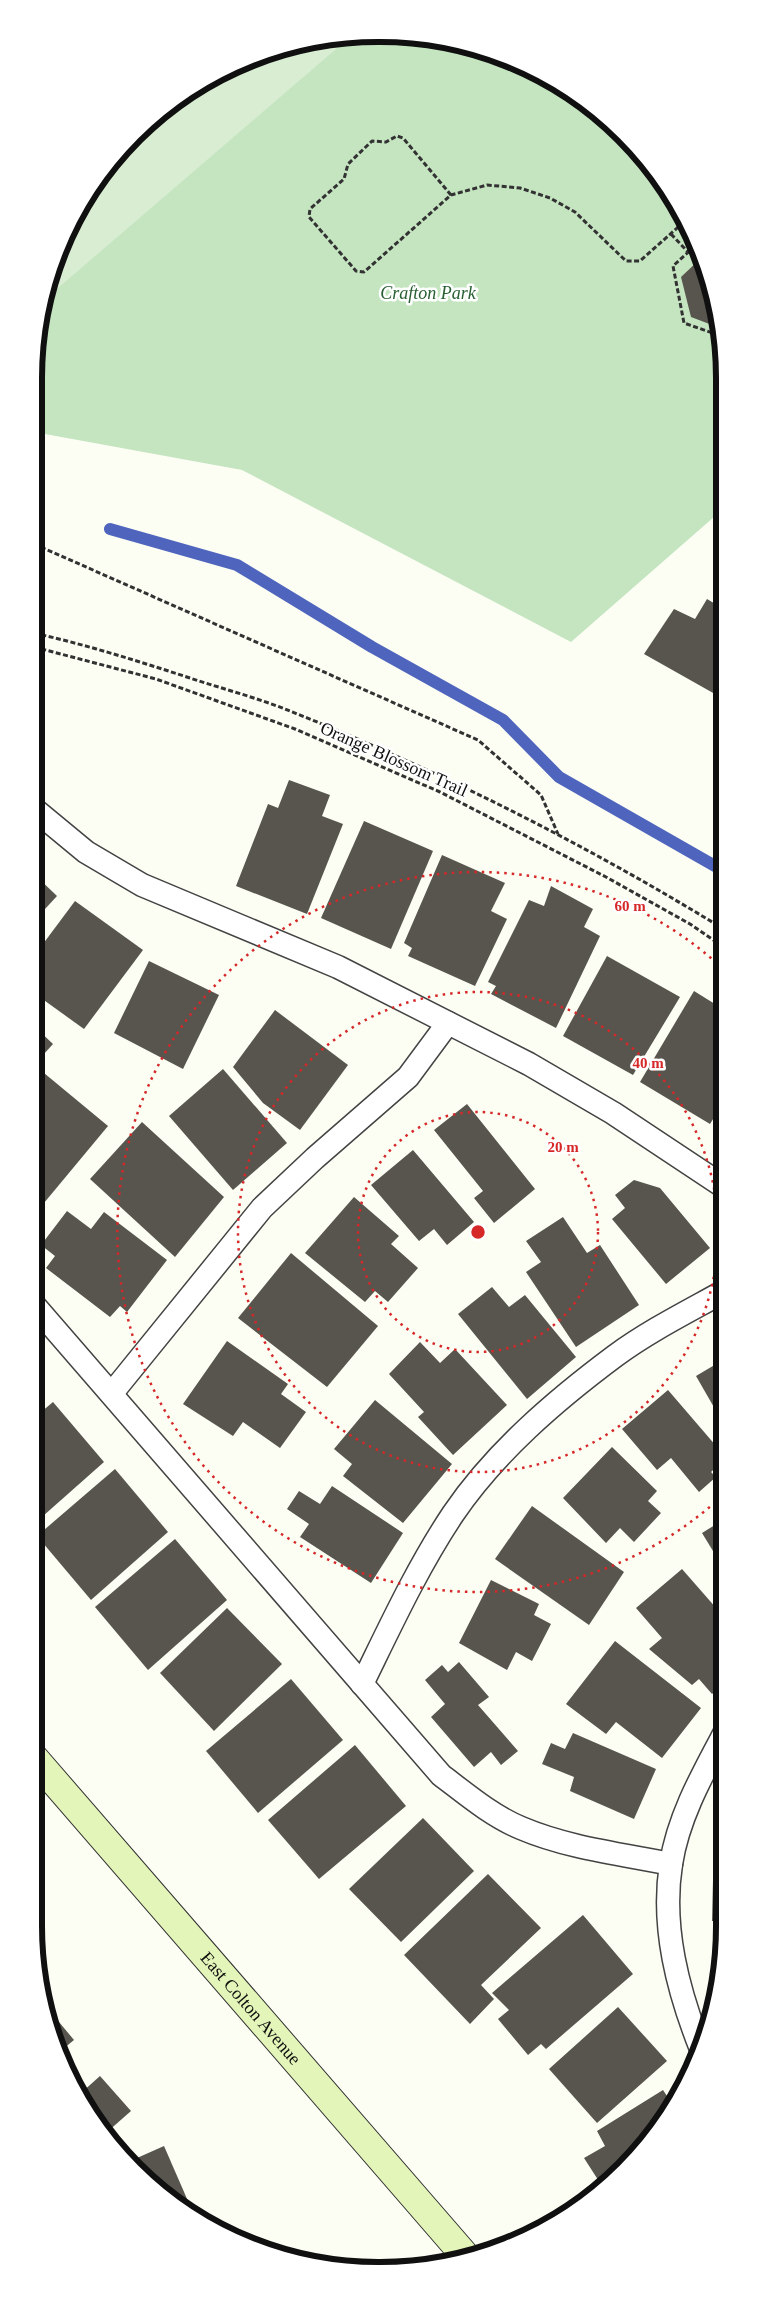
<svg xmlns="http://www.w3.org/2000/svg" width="758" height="2305" font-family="Georgia,serif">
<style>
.green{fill:#c5e5c1}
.pitch{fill:#d9edd2}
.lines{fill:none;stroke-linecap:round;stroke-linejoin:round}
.stream{stroke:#4f65bd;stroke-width:12}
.building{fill:#57554e}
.lane-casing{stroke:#434343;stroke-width:25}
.secondary-casing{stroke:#323232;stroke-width:30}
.path{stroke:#323232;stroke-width:3;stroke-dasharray:5 2.5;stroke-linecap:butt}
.lane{stroke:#fff;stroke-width:22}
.secondary{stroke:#e3f5b8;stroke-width:28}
.ring{fill:none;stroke:#d62828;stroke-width:2.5;stroke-dasharray:2.5 5}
.labels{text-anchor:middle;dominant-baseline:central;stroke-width:5;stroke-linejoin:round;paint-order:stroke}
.park-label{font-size:18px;font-style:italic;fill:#286033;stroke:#fff}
.street-label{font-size:18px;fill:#101010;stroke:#fff}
.rim{fill:none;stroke:#101010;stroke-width:6}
.centre{fill:#d62828;stroke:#fff;stroke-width:2.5}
.ring-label{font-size:15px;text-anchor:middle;font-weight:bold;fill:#d62828;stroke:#fff;stroke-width:5;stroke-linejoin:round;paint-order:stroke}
</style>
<rect width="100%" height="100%" fill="#fcfef4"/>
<path class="green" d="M 379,34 L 447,40 L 552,80 L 638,151 L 689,227 L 721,334 L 722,510 L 571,642 L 242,470 L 34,432 C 34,392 32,350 41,311 C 69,177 177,69 311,40 C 333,36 357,36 379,34 Z"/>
<path class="pitch" d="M 350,37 L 44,300 L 60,247 L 92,187 L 135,135 L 187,92 L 247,60 L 312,40 Z"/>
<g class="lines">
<path class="stream" d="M 110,529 L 237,565 L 372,647 L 503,720 L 559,777 L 722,870"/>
</g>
<g class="building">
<path d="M 699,260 L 715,314 L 720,328 L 691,317 L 681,277 Z"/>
<path d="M 707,599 L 722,608 L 722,698 L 644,654 L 674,609 L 695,619 Z"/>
<path d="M 289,780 L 330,795 L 322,816 L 343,824 L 307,914 L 236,886 L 268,804 L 278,808 Z"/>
<path d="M 364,821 L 433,851 L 391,949 L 321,918 Z"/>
<path d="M 442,855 L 505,883 L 491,911 L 507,919 L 475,986 L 408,956 L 412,948 L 404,943 Z"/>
<path d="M 34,874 L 57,896 L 34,921 Z"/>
<path d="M 551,886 L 593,909 L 584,927 L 600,936 L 556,1028 L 491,994 L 496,986 L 488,982 L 529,900 L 544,906 Z"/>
<path d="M 75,901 L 143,950 L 84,1029 L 34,993 L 34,956 Z"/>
<path d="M 607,956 L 680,997 L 633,1075 L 563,1036 Z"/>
<path d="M 149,961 L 219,995 L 183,1069 L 114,1033 Z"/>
<path d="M 694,991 L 723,1009 L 723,1103 L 710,1124 L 640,1082 Z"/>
<path d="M 275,1010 L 348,1065 L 300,1130 L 263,1103 L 233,1067 Z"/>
<path d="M 34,1026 L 53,1044 L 34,1065 Z"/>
<path d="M 223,1069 L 287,1143 L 233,1190 L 169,1116 Z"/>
<path d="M 44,1073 L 108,1126 L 34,1215 L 34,1087 Z"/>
<path d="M 467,1104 L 535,1189 L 494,1223 L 474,1198 L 483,1191 L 434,1130 Z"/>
<path d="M 142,1122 L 224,1197 L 175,1257 L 90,1179 Z"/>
<path d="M 413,1150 L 474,1222 L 447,1245 L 434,1229 L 419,1241 L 371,1185 Z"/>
<path d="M 634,1180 L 660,1188 L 710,1248 L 666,1284 L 612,1219 L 625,1208 L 615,1195 Z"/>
<path d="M 354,1197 L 399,1236 L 391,1244 L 418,1268 L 388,1302 L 375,1291 L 365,1302 L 305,1253 Z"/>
<path d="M 67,1211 L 91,1229 L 104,1212 L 167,1260 L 127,1312 L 120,1306 L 110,1317 L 46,1268 L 55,1256 L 41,1245 Z"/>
<path d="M 563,1217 L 587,1253 L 600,1245 L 639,1305 L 576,1347 L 526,1272 L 541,1262 L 526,1241 Z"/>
<path d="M 291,1253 L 378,1326 L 327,1387 L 238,1318 Z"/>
<path d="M 492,1287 L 509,1307 L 525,1295 L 576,1357 L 527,1399 L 458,1314 Z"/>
<path d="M 227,1341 L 288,1384 L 281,1394 L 306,1412 L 280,1448 L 243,1422 L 233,1436 L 183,1404 Z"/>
<path d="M 420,1342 L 440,1363 L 455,1349 L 507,1405 L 453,1455 L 418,1417 L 424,1412 L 389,1374 Z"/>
<path d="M 723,1360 L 723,1423 L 696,1376 Z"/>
<path d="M 34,1380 L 45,1397 L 34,1404 Z"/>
<path d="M 668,1390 L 723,1454 L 723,1461 L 711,1472 L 716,1477 L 699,1492 L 671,1458 L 657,1470 L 622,1429 Z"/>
<path d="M 375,1400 L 452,1464 L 403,1523 L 343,1476 L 352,1464 L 334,1449 Z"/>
<path d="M 53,1402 L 104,1462 L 34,1524 L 34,1418 Z"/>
<path d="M 612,1447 L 657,1491 L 648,1501 L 661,1513 L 634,1542 L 620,1528 L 606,1543 L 563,1498 Z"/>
<path d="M 115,1469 L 168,1532 L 91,1600 L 37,1536 Z"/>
<path d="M 332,1486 L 403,1533 L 371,1583 L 300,1537 L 309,1524 L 287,1509 L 299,1491 L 320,1504 Z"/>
<path d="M 532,1506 L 624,1572 L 589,1625 L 495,1559 Z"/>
<path d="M 723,1520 L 724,1569 L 702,1533 Z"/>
<path d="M 175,1539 L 227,1600 L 148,1670 L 95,1607 Z"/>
<path d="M 682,1569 L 724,1617 L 724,1684 L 712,1694 L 699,1679 L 692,1685 L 649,1649 L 662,1638 L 636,1608 Z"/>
<path d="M 491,1580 L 539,1604 L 534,1615 L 551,1624 L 532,1661 L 516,1652 L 507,1670 L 459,1643 Z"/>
<path d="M 227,1608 L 282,1664 L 214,1731 L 160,1673 Z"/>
<path d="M 615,1641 L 701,1708 L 662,1758 L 616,1722 L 606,1734 L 566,1704 Z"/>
<path d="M 459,1662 L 489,1697 L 478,1705 L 518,1751 L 501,1765 L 491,1752 L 474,1767 L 431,1717 L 445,1704 L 425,1680 L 442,1665 L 448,1672 Z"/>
<path d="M 291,1679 L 343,1740 L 258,1813 L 206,1751 Z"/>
<path d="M 573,1733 L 656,1769 L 634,1819 L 570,1791 L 574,1777 L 542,1764 L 551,1743 L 565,1749 Z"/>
<path d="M 355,1745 L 406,1806 L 319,1879 L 268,1820 Z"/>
<path d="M 423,1818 L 474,1871 L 401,1942 L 349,1889 Z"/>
<path d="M 714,1839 L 724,1839 L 724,1921 L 712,1921 Z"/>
<path d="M 488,1874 L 541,1928 L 481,1985 L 494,1999 L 470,2024 L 404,1955 Z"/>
<path d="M 583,1915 L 633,1974 L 546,2049 L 541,2044 L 528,2055 L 498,2019 L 509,2010 L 492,1993 Z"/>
<path d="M 44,2004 L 74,2040 L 58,2053 Z"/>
<path d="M 618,2007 L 667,2061 L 597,2123 L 549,2069 Z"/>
<path d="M 100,2076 L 131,2111 L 106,2133 L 81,2093 Z"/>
<path d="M 663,2090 L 673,2105 L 666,2118 L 602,2186 L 584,2158 L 605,2146 L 597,2131 Z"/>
<path d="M 164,2146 L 191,2208 L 186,2210 L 169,2200 L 128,2162 Z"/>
</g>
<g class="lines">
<g class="lane-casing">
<g id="lane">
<path d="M 34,809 L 86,852 L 142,885 L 338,967 L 529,1064 L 613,1113 L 723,1186"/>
<path d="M 34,1305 L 441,1775 C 466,1794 492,1816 521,1828 C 568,1848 621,1854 671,1864"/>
<path d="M 112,1393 L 262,1208 L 315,1158 L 408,1077 L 448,1023"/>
<path d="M 362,1684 C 390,1627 417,1568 453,1514 C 495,1452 556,1400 615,1356 C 649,1331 687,1312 723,1292"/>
<path d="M 34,1776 L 44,1770 L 34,1786"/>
<path d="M 701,2049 C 678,1991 661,1927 671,1864 C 678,1818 702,1775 724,1734"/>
</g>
</g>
<g class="secondary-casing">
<g id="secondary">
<path id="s1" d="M 34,1758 L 468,2259"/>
</g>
</g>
<g class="path">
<path d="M 451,195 L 403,138 L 397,136 L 386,142 L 372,141 L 348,164 L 344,179 L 310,209 L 309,217 L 356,271 L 364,272 L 451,195 L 487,185 L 520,188 L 550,198 L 575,212 L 626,261 L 640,261 L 685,221"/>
<path d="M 671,234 L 688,252"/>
<path d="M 695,246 L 673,266 L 684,323 L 721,336"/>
<path d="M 34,544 L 478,740 L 541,795 L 558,834"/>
<path d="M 34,633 C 87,645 138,661 190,678 C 223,689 258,698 290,711 C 440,771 585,844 722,928"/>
<path d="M 34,647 L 156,679 L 295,729 L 440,792 L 606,877 L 690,924 L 722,946"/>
</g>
<use href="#lane" class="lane"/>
<use href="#secondary" class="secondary"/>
</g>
<g class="ring">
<circle cx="478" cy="1232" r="120"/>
<circle cx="478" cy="1232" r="240"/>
<path d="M721 1497A360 360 0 1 1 721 967"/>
</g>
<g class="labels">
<g class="park-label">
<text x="428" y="293">Crafton Park</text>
</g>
<g class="street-label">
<text transform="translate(394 759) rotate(24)">Orange Blossom Trail</text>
<text stroke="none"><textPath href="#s1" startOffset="331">East Colton Avenue</textPath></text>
</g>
</g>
<path d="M0 0H758V2305H0ZM378 42H380A336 336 0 0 1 716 378V1926A336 336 0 0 1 380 2262H378A336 336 0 0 1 42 1926V378A336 336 0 0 1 378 42Z" fill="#fff" fill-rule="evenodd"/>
<path class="rim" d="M378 42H380A336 336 0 0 1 716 378V1926A336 336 0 0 1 380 2262H378A336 336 0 0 1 42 1926V378A336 336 0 0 1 378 42Z"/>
<circle cx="478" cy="1232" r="8" class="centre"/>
<g class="ring-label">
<text x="630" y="911">60 m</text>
<text x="648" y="1068">40 m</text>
<text x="563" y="1152">20 m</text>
</g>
</svg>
